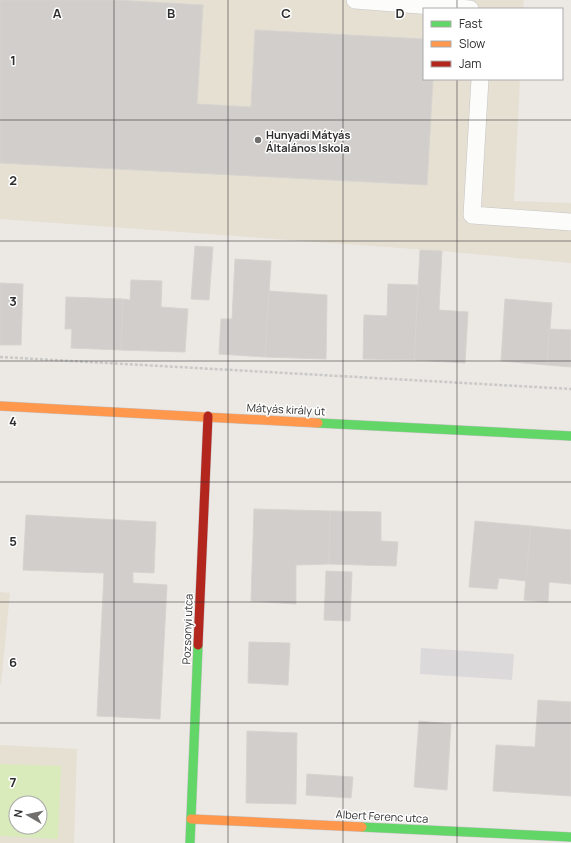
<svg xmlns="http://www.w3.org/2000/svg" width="571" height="843" font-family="Manrope,sans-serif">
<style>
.industrial{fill:#dcd9db}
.education{fill:#e6e0d3;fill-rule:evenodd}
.pitch{fill:#d9eabb;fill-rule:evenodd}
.building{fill:#d1cecb;stroke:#d7d4d0}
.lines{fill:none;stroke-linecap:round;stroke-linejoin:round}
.lane-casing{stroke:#c5c4c5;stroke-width:18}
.fast-casing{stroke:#c5c4c5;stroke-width:10}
.slow-casing{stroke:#c5c4c5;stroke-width:10}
.jam-casing{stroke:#c5c4c5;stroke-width:10}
.path{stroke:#c9c9c8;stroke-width:2.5;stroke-dasharray:3 2;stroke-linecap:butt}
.lane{stroke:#fcfcfb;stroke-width:17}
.fast{stroke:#63d668;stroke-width:9}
.slow{stroke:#ff974d;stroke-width:9}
.jam{stroke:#b3261e;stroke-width:9}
.grid{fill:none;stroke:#2e2e2e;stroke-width:1;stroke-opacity:0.55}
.poi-dot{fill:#706f6e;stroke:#fff;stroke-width:1.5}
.labels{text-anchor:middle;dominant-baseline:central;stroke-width:3;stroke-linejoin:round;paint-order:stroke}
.poi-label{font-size:11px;font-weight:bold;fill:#2e2e2e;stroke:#fff;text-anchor:start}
.street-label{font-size:11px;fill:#2e2e2e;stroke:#fff}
.grid-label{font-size:13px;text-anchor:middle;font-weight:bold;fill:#2e2e2e;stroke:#fff;stroke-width:3;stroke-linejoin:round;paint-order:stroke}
</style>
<rect width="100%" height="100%" fill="#ece8e4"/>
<path class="industrial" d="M 421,648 L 514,654 L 512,680 L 420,674 Z"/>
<g class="education">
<path d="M 0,0 L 524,0 L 523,9 L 424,9 L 424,79 L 520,79 L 514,201 L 571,203 L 571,263 L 442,251 L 0,219 Z"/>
<path d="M 0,592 L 10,593 L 1,684 L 0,684 Z"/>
<path d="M 0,745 L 77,749 L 74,843 L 0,843 ZM 16,803 L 40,803 L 40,827 L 16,827 Z"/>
</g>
<path class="pitch" d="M 0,764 L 61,766 L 58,839 L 0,836 ZM 16,803 L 40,803 L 40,827 L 16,827 Z"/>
<g class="building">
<path d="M 0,0 L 116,0 L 203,5 L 197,104 L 251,107 L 255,30 L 424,39 L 424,79 L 433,79 L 427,185 L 0,163 Z"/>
<path d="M 195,246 L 213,247 L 209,300 L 191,299 Z"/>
<path d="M 420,250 L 442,251 L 439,310 L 468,312 L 465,363 L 414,360 Z"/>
<path d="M 235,259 L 271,261 L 265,357 L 219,354 L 221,319 L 232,319 Z"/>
<path d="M 131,280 L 162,281 L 161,307 L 188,309 L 185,352 L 121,350 L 123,299 L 130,300 Z"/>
<path d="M 0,283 L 23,284 L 21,345 L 0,345 Z"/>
<path d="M 388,284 L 418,285 L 414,360 L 363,359 L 364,315 L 387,316 Z"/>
<path d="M 269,291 L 327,295 L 326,359 L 265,357 Z"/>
<path d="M 66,297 L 123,299 L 121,350 L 71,348 L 72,329 L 65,329 Z"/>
<path d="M 505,299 L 552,303 L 547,365 L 501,361 Z"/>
<path d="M 549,329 L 571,330 L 571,367 L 547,365 Z"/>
<path d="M 254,509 L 330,511 L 329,564 L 296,565 L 296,604 L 251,601 Z"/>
<path d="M 330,511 L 381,512 L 381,541 L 398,542 L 396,566 L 329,564 Z"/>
<path d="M 26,515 L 156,522 L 154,573 L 133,572 L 133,583 L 167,585 L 160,719 L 97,716 L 104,573 L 23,570 Z"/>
<path d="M 475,521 L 531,526 L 526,581 L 499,578 L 497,589 L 469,587 Z"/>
<path d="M 531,526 L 571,530 L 571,584 L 549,582 L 548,602 L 524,600 Z"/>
<path d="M 326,571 L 352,572 L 350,621 L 324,620 Z"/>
<path d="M 249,642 L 290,643 L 288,685 L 248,683 Z"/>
<path d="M 538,700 L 571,702 L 571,796 L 493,791 L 496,745 L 535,747 Z"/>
<path d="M 419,721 L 451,724 L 447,790 L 414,787 Z"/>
<path d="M 247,731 L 297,733 L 296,804 L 246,803 Z"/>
<path d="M 307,774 L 353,777 L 351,798 L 306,795 Z"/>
</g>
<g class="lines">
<g class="lane-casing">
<g id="lane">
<path d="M 355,0 L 470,9"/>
<path d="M 480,79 L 472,215 L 571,222"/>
</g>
</g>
<g class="fast-casing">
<g id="fast">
<path d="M 318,423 L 571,436"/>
<path d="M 362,827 L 571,837"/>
<path d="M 190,843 L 198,645"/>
</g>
</g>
<g class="slow-casing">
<g id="slow">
<path d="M 0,406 L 318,423"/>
<path d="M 191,819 L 362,827"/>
</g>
</g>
<g class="jam-casing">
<path id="jam" d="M 198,645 L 208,416"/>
</g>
<path class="path" d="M 0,357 L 571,389"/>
<use href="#lane" class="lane"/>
<use href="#fast" class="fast"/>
<use href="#slow" class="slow"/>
<use href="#jam" class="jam"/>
</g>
<path class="grid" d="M 114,0 L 114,843M 228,0 L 228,843M 343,0 L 343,843M 457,0 L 457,9M 457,79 L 457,843M 0,120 L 571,120M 0,241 L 571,241M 0,361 L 571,361M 0,482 L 571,482M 0,602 L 571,602M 0,723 L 571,723"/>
<circle class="poi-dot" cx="258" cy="140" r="4"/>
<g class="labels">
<g class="poi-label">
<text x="266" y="134">Hunyadi Mátyás<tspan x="266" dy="13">Általános Iskola</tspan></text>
</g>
<g class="street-label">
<text transform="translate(286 409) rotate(3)">Mátyás király út</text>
<text transform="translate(187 629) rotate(-88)">Pozsonyi utca</text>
<text transform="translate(382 816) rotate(3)">Albert Ferenc utca</text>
</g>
</g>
<g class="grid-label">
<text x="57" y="18">A</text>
<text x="171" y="18">B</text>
<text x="286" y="18">C</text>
<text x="400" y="18">D</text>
<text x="13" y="65">1</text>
<text x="13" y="185">2</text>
<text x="13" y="306">3</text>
<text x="13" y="426">4</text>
<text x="13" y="546">5</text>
<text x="13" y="667">6</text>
<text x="13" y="787">7</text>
</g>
<rect x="423" y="8" width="140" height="72" fill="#ffffff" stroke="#ababab"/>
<rect x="431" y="21" width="20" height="6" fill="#63d668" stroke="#ababab"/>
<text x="459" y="28" font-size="12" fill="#2e2e2e">Fast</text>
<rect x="431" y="41" width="20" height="6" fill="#ff974d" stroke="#ababab"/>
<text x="459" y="48" font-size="12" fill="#2e2e2e">Slow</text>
<rect x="431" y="61" width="20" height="6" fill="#b3261e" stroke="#ababab"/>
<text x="459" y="68" font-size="12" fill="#2e2e2e">Jam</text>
<g transform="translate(28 815) rotate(279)"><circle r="19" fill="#ffffff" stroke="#ababab"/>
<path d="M0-3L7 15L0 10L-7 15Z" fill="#706f6e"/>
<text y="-6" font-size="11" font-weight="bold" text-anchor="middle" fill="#2e2e2e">N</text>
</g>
</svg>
